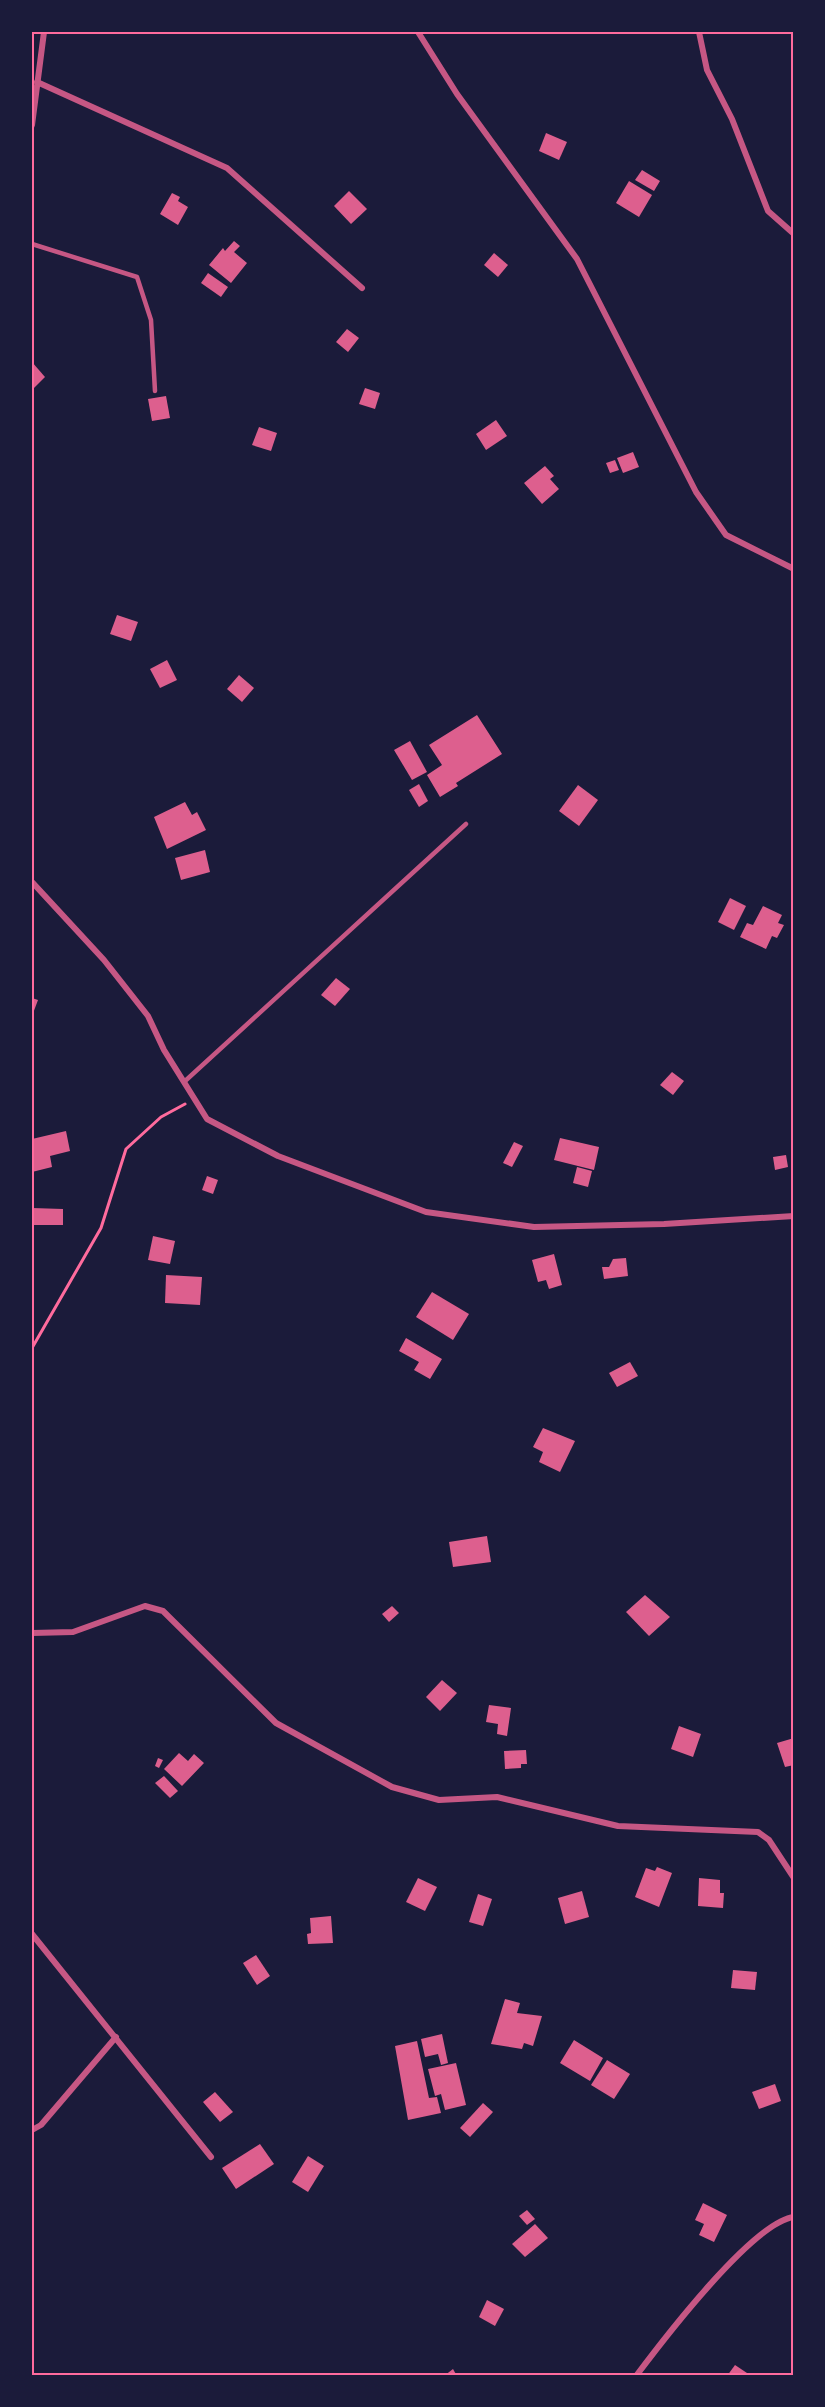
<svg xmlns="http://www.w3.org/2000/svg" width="825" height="2407" font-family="'Asap Condensed',sans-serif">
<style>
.building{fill:#dd5f8e}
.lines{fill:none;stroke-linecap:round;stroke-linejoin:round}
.path{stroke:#ff6b9d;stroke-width:3}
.service{stroke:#c65784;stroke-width:4.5}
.minor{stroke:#c65784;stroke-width:6}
.neatline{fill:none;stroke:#ff6b9d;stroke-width:2}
</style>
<rect width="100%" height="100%" fill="#1b1b3a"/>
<g class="building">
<path d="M 546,133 L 567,142 L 559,160 L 539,151 Z"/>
<path d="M 642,170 L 660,181 L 654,191 L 635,180 Z"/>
<path d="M 629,181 L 652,195 L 639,217 L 616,203 Z"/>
<path d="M 349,191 L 367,209 L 351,224 L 334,206 Z"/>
<path d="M 172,193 L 180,197 L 178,201 L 188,207 L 178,225 L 160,214 Z"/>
<path d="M 234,241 L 240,246 L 234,252 L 247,263 L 231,283 L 209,265 L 223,248 L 225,251 Z"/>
<path d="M 494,253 L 508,265 L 498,277 L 484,265 Z"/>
<path d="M 208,273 L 228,287 L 221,297 L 201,283 Z"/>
<path d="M 347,329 L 359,338 L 348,352 L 336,342 Z"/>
<path d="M 32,362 L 45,377 L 32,390 Z"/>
<path d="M 365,388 L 380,393 L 375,409 L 359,404 Z"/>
<path d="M 166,396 L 170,418 L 152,421 L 148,399 Z"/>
<path d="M 496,420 L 507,436 L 486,450 L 476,434 Z"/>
<path d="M 259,427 L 277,433 L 271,451 L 252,445 Z"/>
<path d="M 633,452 L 639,467 L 623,473 L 617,458 Z"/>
<path d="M 615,460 L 619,470 L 610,473 L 606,463 Z"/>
<path d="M 545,466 L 554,476 L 550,479 L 559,489 L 542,504 L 524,483 Z"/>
<path d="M 117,615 L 138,622 L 131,641 L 110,634 Z"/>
<path d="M 167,660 L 177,680 L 160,688 L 150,669 Z"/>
<path d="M 239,675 L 254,688 L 242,702 L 227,689 Z"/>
<path d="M 477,715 L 502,754 L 456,783 L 458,786 L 440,797 L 427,775 L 442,765 L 429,745 Z"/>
<path d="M 410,741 L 427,772 L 412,780 L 394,750 Z"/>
<path d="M 419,784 L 428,801 L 419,807 L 409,790 Z"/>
<path d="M 578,785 L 598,800 L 579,826 L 559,811 Z"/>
<path d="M 185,802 L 192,815 L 197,812 L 206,830 L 167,849 L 154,817 Z"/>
<path d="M 205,850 L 210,872 L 181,880 L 175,858 Z"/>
<path d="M 730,898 L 746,906 L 734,930 L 718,922 Z"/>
<path d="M 763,906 L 782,915 L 778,923 L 784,925 L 777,938 L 772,936 L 766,949 L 740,937 L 747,923 L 753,925 Z"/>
<path d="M 336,978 L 350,989 L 335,1006 L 321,995 Z"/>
<path d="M 32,998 L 38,1000 L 32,1016 Z"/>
<path d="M 672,1072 L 684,1081 L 673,1095 L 660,1085 Z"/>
<path d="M 66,1131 L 70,1151 L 50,1156 L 52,1167 L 32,1172 L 32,1139 Z"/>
<path d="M 560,1138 L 599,1147 L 594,1170 L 554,1160 Z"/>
<path d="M 514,1142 L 523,1146 L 512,1167 L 503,1163 Z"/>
<path d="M 786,1155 L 788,1167 L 775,1170 L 773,1157 Z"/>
<path d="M 577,1167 L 592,1171 L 588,1187 L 573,1183 Z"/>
<path d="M 207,1176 L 218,1180 L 213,1194 L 202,1190 Z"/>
<path d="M 32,1208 L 63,1209 L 63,1225 L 32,1225 Z"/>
<path d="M 153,1236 L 175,1241 L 170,1264 L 148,1260 Z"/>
<path d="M 554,1254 L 562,1285 L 549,1289 L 546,1280 L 538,1282 L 532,1260 Z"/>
<path d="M 626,1258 L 628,1276 L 604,1279 L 602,1267 L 609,1267 L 613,1259 Z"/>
<path d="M 166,1275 L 202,1277 L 200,1305 L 165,1303 Z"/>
<path d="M 432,1292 L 469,1314 L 453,1340 L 416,1317 Z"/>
<path d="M 406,1338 L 442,1359 L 430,1379 L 414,1370 L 419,1362 L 399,1351 Z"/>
<path d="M 630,1362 L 638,1376 L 617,1387 L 609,1373 Z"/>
<path d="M 543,1428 L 575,1441 L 560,1472 L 539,1462 L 543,1452 L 533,1447 Z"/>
<path d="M 487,1536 L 491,1562 L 453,1567 L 449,1542 Z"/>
<path d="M 645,1595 L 670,1617 L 649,1636 L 626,1612 Z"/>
<path d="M 392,1606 L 399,1613 L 389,1622 L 382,1614 Z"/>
<path d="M 442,1680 L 457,1693 L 440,1711 L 426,1697 Z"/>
<path d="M 489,1705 L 511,1708 L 507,1736 L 497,1734 L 498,1724 L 486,1722 Z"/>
<path d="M 679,1726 L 701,1734 L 693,1757 L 671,1749 Z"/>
<path d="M 794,1738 L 794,1765 L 785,1767 L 777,1743 Z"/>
<path d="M 526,1750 L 527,1764 L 521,1764 L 521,1768 L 505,1769 L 504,1751 Z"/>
<path d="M 179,1753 L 188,1761 L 194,1754 L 204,1763 L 182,1786 L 164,1769 Z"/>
<path d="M 158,1758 L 163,1760 L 159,1768 L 155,1766 Z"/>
<path d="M 164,1776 L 178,1791 L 170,1798 L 155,1783 Z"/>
<path d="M 657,1867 L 672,1873 L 659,1907 L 635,1897 L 646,1868 L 655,1871 Z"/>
<path d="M 418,1878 L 437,1887 L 425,1911 L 406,1902 Z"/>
<path d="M 699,1878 L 720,1880 L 720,1893 L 724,1893 L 723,1908 L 698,1906 Z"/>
<path d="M 582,1891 L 589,1917 L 565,1924 L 558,1898 Z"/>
<path d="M 478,1894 L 492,1899 L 483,1926 L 469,1922 Z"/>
<path d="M 331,1916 L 333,1943 L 308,1944 L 307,1934 L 311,1933 L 310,1918 Z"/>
<path d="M 256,1955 L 270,1976 L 257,1985 L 243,1963 Z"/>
<path d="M 733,1970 L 757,1972 L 755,1990 L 731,1988 Z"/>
<path d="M 505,1999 L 520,2003 L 517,2013 L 542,2016 L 533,2046 L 524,2043 L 522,2049 L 491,2044 Z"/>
<path d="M 442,2034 L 448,2063 L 441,2065 L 438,2054 L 425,2057 L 421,2039 Z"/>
<path d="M 574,2040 L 603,2058 L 590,2081 L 560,2063 Z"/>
<path d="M 417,2041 L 429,2098 L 437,2097 L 441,2113 L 408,2120 L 395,2046 Z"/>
<path d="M 607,2060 L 630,2074 L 614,2099 L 591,2085 Z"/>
<path d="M 456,2063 L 466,2105 L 445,2110 L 441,2094 L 435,2096 L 428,2069 Z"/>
<path d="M 775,2084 L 781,2101 L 759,2109 L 752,2092 Z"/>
<path d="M 215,2092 L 233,2112 L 220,2122 L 203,2102 Z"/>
<path d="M 483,2103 L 493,2112 L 470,2137 L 460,2128 Z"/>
<path d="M 260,2144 L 274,2164 L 236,2189 L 222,2168 Z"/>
<path d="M 308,2156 L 324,2166 L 308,2192 L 292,2182 Z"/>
<path d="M 703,2203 L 727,2215 L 714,2242 L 699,2235 L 704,2224 L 695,2220 Z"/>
<path d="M 527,2210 L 535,2219 L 527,2225 L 519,2216 Z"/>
<path d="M 535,2224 L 548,2238 L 525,2257 L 512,2244 Z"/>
<path d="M 487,2300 L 504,2309 L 495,2326 L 479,2317 Z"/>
<path d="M 735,2365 L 747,2373 L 745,2376 L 727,2376 Z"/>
<path d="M 453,2369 L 457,2376 L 444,2376 Z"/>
</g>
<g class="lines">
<path class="path" d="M 32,1348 L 101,1228 L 126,1149 L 161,1117 L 185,1104"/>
<g class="service">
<path d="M 32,244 L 137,277 L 151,320 L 155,391"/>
<path d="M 184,1082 L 466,824"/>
</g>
<g class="minor">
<path d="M 418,32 L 457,94 L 577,259 L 696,492 L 726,535 L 794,569"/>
<path d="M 699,32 L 707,70 L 732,119 L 768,211 L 794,234"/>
<path d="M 37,82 L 227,168 L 362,288"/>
<path d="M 32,125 L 44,32"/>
<path d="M 32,882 L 104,960 L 148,1016 L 164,1050 L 207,1119 L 278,1156 L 426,1212 L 534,1227 L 664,1224 L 794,1216"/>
<path d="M 32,1633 L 73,1632 L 145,1606 L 163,1611 L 276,1723 L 392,1787 L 439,1800 L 497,1797 L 618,1826 L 758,1832 L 769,1840 L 794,1878"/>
<path d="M 32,1934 L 211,2157"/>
<path d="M 32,2130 L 41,2125 L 116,2037"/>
<path d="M 636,2376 C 663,2340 753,2222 794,2217"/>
</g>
</g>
<rect width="825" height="2407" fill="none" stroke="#1b1b3a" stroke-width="66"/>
<rect x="33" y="33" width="759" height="2341" class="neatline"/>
</svg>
